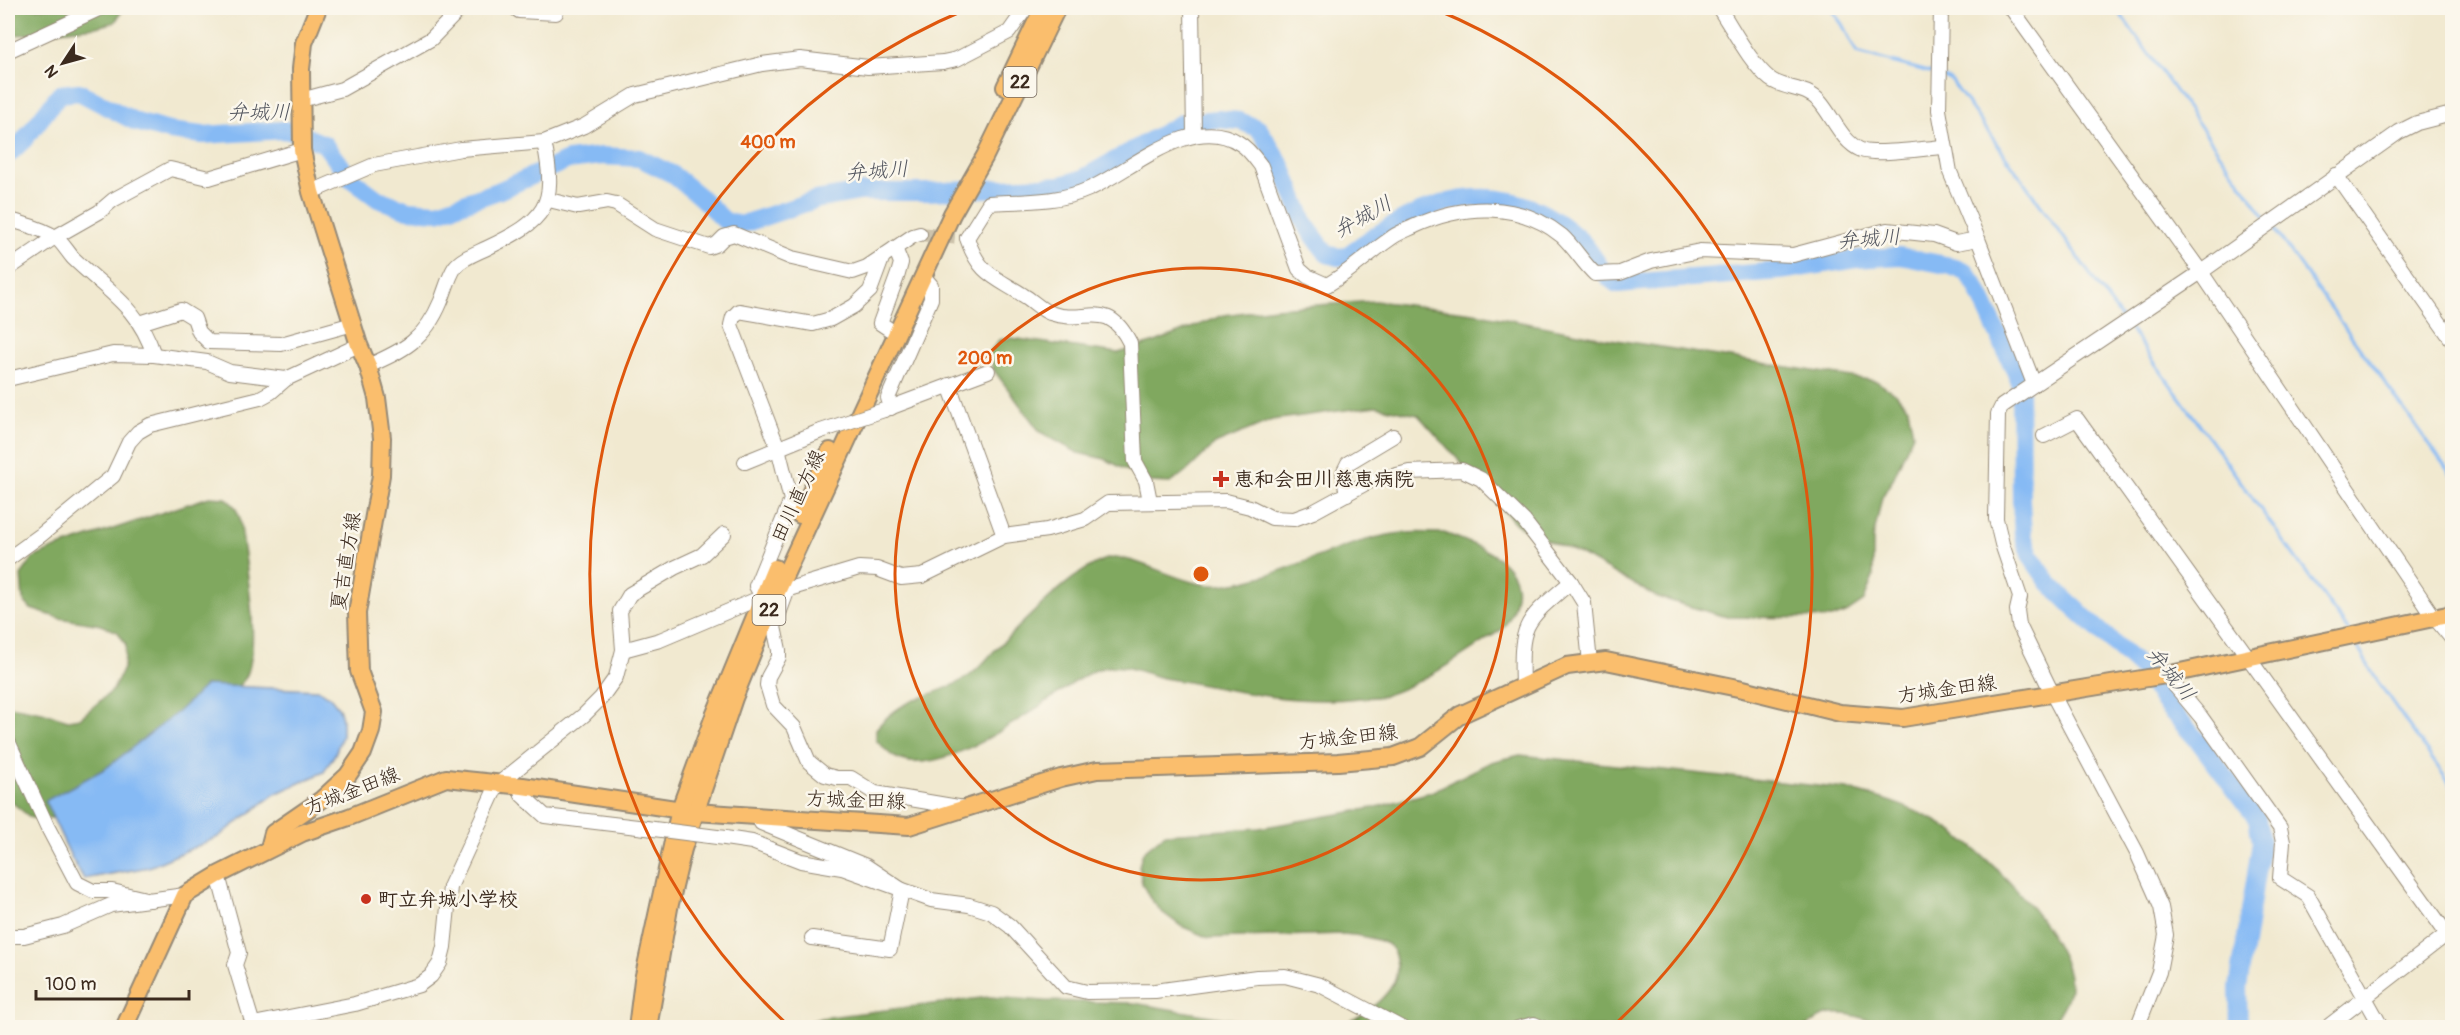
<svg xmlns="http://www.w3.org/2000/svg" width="2460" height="1035" font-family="Pangolin,'Klee One',sans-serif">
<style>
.forest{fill:#80a85f;stroke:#5e693e;stroke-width:1.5}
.water{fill:#86baf4;stroke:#607289;stroke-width:1.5}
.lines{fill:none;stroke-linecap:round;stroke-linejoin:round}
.stream{stroke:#86baf4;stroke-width:3}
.river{stroke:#86baf4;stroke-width:18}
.minor-tunnel{stroke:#cdc3ac;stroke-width:14;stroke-dasharray:14 7;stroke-linecap:butt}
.minor-casing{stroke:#968a77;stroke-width:16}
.major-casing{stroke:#968a77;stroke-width:20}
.minor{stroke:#fff;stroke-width:14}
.major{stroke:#fabe6d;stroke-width:16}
.minor-bridge-casing{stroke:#968a77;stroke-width:16;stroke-linecap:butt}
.minor-bridge{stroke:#fff;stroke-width:14}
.ring{fill:none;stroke:#df570d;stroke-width:3}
.poi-dot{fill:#c8321e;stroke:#fbf7ec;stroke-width:2}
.labels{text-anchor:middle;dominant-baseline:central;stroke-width:5;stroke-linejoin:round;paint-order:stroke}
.shield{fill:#fbf7ec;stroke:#75685c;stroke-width:1.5}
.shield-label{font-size:18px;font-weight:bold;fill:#3b2a1e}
.poi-label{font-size:20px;font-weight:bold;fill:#3b2a1e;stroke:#fbf7ec;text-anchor:start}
.street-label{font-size:20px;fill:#3b2a1e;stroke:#fbf7ec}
.water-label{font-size:21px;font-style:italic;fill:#52555e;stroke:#fbf7ec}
.centre{fill:#df570d;stroke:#fbf7ec;stroke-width:3}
.ring-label{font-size:18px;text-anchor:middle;font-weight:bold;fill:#df570d;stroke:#fbf7ec;stroke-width:5;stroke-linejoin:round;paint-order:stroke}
</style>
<rect width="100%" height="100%" fill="#fbf7ec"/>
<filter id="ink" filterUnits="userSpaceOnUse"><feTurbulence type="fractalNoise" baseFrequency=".0167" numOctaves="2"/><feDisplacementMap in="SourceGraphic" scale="12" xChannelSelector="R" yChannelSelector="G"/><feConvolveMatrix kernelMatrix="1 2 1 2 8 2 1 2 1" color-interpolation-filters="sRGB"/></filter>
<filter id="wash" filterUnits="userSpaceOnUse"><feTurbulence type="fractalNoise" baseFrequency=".008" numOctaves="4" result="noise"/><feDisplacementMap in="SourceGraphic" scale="24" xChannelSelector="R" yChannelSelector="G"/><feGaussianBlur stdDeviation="1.35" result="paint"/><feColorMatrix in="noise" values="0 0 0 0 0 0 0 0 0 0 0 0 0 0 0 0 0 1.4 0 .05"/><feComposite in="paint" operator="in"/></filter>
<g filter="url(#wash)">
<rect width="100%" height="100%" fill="#f1e9d0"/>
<g class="forest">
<path d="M 8,8 L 124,8 L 115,22 L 96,27 L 8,36 Z"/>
<path d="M 1375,301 L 1474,313 L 1604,338 L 1876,381 L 1897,395 L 1908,408 L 1913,434 L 1894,477 L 1882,497 L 1873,539 L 1873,576 L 1864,601 L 1846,613 L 1831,618 L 1727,617 L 1684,605 L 1655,596 L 1580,554 L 1532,534 L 1516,524 L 1418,415 L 1376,406 L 1272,420 L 1215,444 L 1188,470 L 1170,483 L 1150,482 L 1105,459 L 1078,453 L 1040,432 L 993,369 L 990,352 L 999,340 L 1011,338 L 1118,353 L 1155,342 L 1224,315 L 1275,308 Z"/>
<path d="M 209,497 L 226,498 L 235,507 L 240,518 C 244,557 262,643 246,677 C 244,682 237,686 233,690 L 60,818 L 31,818 L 8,799 L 8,708 L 10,706 L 42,712 L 68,720 L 80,718 L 113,690 L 124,666 L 126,645 L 118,632 L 101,625 L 59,618 L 31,609 L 23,600 L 21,575 L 33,558 L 53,549 Z"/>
<path d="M 1444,533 C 1474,544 1526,560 1515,601 C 1512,614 1510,620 1501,630 C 1465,653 1427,682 1386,695 C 1378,698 1368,697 1359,698 C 1303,705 1243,693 1188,682 C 1176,680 1164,679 1152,675 C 1134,669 1119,663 1099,669 C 1083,674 1067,688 1053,697 C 1018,720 934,782 893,756 C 887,752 881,745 876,740 L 876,729 C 906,692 936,699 969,676 C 979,669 987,659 995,650 C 1022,624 1072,570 1107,559 C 1132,551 1184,589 1220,585 C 1281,579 1334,543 1394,534 C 1411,531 1428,533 1444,533 Z"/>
<path d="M 1520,755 L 1847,789 C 1877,797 1906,805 1934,820 C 1979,844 2069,933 2070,986 C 2070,999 2058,1017 2050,1027 L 1883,1027 C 1866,1018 1841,1009 1821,1017 C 1815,1020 1809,1025 1804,1028 L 1336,1027 C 1361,1018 1404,991 1396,960 C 1395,954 1393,947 1387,944 C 1373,937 1357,935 1342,934 L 1209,938 L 1181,926 L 1162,912 L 1149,897 L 1142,883 L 1139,866 L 1143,852 L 1165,834 L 1259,828 L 1373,808 L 1431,792 L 1491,762 Z"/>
<path d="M 989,997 L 1044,1001 L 1134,1003 L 1275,1027 L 795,1027 L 821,1018 Z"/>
</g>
<path class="water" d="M 206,685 L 318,690 L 330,697 L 339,708 L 342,719 L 342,736 L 335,754 L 324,772 L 275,794 L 218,837 L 149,867 L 84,879 L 72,859 L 45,801 L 106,768 L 179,711 Z"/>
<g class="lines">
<g class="stream">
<path d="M 1830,8 L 1842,24 L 1857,53 L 1937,74"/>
<path d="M 2116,8 L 2268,221"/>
<path d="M 1943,77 L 1951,80 L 2122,319"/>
<path d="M 2272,226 L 2452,476"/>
<path d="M 2128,326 L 2348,630"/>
<path d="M 2354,641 L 2376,679 L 2452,787"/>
</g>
<path class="river" d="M 8,155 L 24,140 L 60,94 L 79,92 L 136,122 L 169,131 L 203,135 L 283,130 L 295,132 L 324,144 L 351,179 L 378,199 L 408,210 L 438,212 L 498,191 L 568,160 L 602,156 L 639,158 L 672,174 L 699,196 L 725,221 L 740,225 L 815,200 L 860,192 L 928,192 L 1061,185 L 1083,178 L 1181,123 L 1218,119 L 1240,121 L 1259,129 L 1282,166 L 1305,224 L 1327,254 L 1338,257 L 1346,256 C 1421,200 1501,167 1579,239 C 1594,252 1599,273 1617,284 L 1780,271 L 1857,259 L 1900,256 L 1951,266 L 1967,273 L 1976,286 L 2020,382 L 2021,500 L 2023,536 L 2031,557 L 2049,583 L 2068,602 L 2143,670 L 2164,703 L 2200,743 L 2257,819 L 2261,842 L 2238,988 L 2239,1028"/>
</g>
</g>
<g filter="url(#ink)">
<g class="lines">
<path class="minor-tunnel" d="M 920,234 L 959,238"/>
<g class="minor-casing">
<g id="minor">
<path d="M 515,8 L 519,11 L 556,13 L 557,8"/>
<path d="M 1192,8 L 1194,134"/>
<path d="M 1719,8 C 1733,29 1750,63 1770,79 C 1785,90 1806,86 1820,102 C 1833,117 1842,142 1861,150 C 1876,156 1926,148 1944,147"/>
<path d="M 1941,8 L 1939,110 L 1950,172 L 1978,239 L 2034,384"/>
<path d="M 2011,8 L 2201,272 L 2434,617 L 2452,639"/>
<path d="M 8,51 L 101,8"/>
<path d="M 301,100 L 342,89 L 431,39 L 461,8"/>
<path d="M 2336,175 L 2452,340"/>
<path d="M 311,192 L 374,165 L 461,149 L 544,142 L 584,126 L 635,95 L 762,64 L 800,59 L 868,67 L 943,62 L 957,59 L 1009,32 L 1026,8"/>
<path d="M 549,200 L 578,207 L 607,202 L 616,204 L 655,229 L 709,247 L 717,244 L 724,237 L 734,234 L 792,258 L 853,272 L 867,267 L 913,236 L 920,234"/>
<path d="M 8,219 C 22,224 42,228 55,237 C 62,242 67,251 73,258 C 107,291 139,307 154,355"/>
<path d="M 967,238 L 989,203 C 1021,201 1058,203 1089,189 C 1130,171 1193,112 1239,143 C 1248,148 1255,158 1261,166 L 1299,269 L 1307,276 L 1327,285 C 1350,272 1368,254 1390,239 C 1397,233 1407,230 1415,226 C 1463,204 1519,201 1562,236 C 1574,247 1583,263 1595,274 L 1620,273 L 1651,261 L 1700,251 L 1793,255 L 1887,230 L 1934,235 L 1956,243 L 1978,239"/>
<path d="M 967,238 C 979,274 993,276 1023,295 C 1032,300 1041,310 1050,313 C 1086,326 1106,296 1130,343 L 1135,461 L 1146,481 L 1150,501"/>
<path d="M 8,269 L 55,237 L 99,212 L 113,200 L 170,169 L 209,178 L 302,150"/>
<path d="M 140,323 L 181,310 L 194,318 L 199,332 L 209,342 L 281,344 L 353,324"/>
<path d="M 889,329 L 880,323 L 898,274 L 901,263 L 895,248"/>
<path d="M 368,366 C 404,350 425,340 441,301 C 445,291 449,276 455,267 C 462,258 477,253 487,248 C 545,220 558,207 544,142"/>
<path d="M 8,379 L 113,354 L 154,355 L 207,362 L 230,372 L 286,379"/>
<path d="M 949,385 L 1004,536"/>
<path d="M 891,408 L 888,398 L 931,299 L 931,285 L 924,277"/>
<path d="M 884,410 L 988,371"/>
<path d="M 2044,436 L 2077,419 L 2452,941"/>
<path d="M 745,462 L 818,432"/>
<path d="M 1347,494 L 1343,473 L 1348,463 L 1393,436"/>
<path d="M 8,559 L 41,535 L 113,476 L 129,442 L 138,432 L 150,425 L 260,398 L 271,392 L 286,379 L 359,345"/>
<path d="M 788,589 L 774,627 L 779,650 L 779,657 L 768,677 L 767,685 L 773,705 L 794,727 L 809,762 L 825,775 L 837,778 L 851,778 L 875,793 L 964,808"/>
<path d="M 762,597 L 756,586 L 791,500 L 778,448 L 731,325 L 733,317 L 739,311 L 813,324 L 831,319 L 854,306 L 870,291 L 883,256"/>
<path d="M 623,650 L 660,640 L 762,597 L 859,568 L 877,569 L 901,578 L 922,576 L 1004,536 L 1047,530 L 1085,519 L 1108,503 L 1226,501 L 1250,507 L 1272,518 L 1294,519 L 1313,512 L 1368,482 L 1409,472 L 1462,470 L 1481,479 L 1524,521 L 1571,582 L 1584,603 L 1590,663"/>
<path d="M 2166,675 L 2201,717 L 2280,828 L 2283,842 L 2280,878 L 2308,896 L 2382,1028"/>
<path d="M 1522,686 C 1520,622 1524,622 1571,582"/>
<path d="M 8,741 L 47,826 L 77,883 L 93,891 L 112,891 L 150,900"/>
<path d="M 520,786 L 522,795 L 545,816 L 646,828"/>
<path d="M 758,816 L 761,823 L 866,866 L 902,890 L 890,949 L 812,938"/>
<path d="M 725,838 L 752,842 L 801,861 L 842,868 L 931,900 L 969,905 L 991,912 L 1010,926 L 1066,987 L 1087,992 L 1155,991 L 1257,977 L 1285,976 L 1320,985 L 1402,1028"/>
<path d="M 218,875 L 239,953 L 235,965 L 254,1028"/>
<path d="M 8,936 L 24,936 L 63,926 L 111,905 L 185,895"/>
<path d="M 253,1024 L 355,1004 L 419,985 L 431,976 L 440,963 L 444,947 L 450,887 L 497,785 L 584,715 L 601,698 L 616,677 L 623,650 L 620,611 L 630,594 L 674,568 L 702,555 L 724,534"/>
<path d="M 1518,1028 L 1534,1024 L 1543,1028"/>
<path d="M 2137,1028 L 2159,972 L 2166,935 L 2161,907 L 2137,853 L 2053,695 L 2019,625 L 2017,610 L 2020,597 L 2002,544 L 1996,519 L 1998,414 L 2002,406 L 2201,272 L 2399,132 L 2417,123 L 2452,114"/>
<path d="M 2326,1028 L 2447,934"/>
</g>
</g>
<g class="major-casing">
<g id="major">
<path d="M 1005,87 L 1043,8"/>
<path d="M 800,515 L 830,451"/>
<path d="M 269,848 L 273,833 L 321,800 L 348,775 L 363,753 L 371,731 L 374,712 L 359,671 L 357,613 L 381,475 L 382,438 L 377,398 L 368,366 L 359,345 L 311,192 L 302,150 L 301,69 L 304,43 L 318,8"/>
<path d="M 124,1028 L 185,895 L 218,875 L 302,833 L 349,817 L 446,778 L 523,786 L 695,812 L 909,826 L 1061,778 L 1097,770 L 1338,762 L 1393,757 L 1420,747 L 1460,715 L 1567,666 L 1590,663 L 1606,661 L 1743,689 L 1840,713 L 1903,718 L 2166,675 L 2452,614"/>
<path d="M 637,1028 L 643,980 L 680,809 L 714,716 L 775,568"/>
<path d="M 648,1028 L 669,908 L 683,849 L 734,698 L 777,592 L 952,214 L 985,156 L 1057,8"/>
</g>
</g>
<use href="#minor" class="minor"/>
<use href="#major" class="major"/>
<g class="minor-bridge-casing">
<g id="minor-bridge">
<path d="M 818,432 L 884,410"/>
<path d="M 646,828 L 725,838"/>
</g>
</g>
<use href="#minor-bridge" class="minor-bridge"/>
</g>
</g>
<g class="ring">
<circle cx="1201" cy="574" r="306"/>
<path d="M788 1025A612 612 0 0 1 967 9M1435 9A612 612 0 0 1 1614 1025"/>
</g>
<g class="poi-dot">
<path d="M1218 470h6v6h6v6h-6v6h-6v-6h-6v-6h6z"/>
<circle cx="366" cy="899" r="6"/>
</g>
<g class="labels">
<g class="shield">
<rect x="1003.5" y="67" width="33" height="30" rx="4.5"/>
<rect x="752.5" y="595" width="33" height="30" rx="4.5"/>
</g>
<g class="shield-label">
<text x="1020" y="82">22</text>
<text x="769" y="610">22</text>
</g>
<g class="poi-label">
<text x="1234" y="479">恵和会田川慈恵病院</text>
<text x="378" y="899">町立弁城小学校</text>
</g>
<g class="street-label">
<text transform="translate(798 496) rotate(-65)">田川直方線</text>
<text transform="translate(346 561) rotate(-81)">夏吉直方線</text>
<text transform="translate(1947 689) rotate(-8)">方城金田線</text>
<text transform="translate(1348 737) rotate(-6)">方城金田線</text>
<text transform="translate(352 791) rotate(-21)">方城金田線</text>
<text transform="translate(856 800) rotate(2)">方城金田線</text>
</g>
<g class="water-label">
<text x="259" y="112">弁城川</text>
<text transform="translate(877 171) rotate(-4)">弁城川</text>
<text transform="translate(1363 217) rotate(-29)">弁城川</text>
<text transform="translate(1869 239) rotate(-4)">弁城川</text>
<text transform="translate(2171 674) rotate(51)">弁城川</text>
</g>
</g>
<circle cx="1201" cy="574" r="9" class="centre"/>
<g class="ring-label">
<text x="768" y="148">400 m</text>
<text x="985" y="364">200 m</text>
</g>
<rect width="2460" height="1035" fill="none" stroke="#fbf7ec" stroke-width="30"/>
<g transform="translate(63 63) rotate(234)" stroke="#fbf7ec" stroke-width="4.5" paint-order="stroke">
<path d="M0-4.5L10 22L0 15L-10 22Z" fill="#3b2a1e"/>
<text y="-9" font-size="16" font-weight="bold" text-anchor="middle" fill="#3b2a1e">N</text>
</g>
<path d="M36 990v9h153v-9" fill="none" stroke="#3b2a1e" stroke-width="3"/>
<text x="45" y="990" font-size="18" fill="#3b2a1e" stroke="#fbf7ec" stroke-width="4.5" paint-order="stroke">100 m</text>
</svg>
